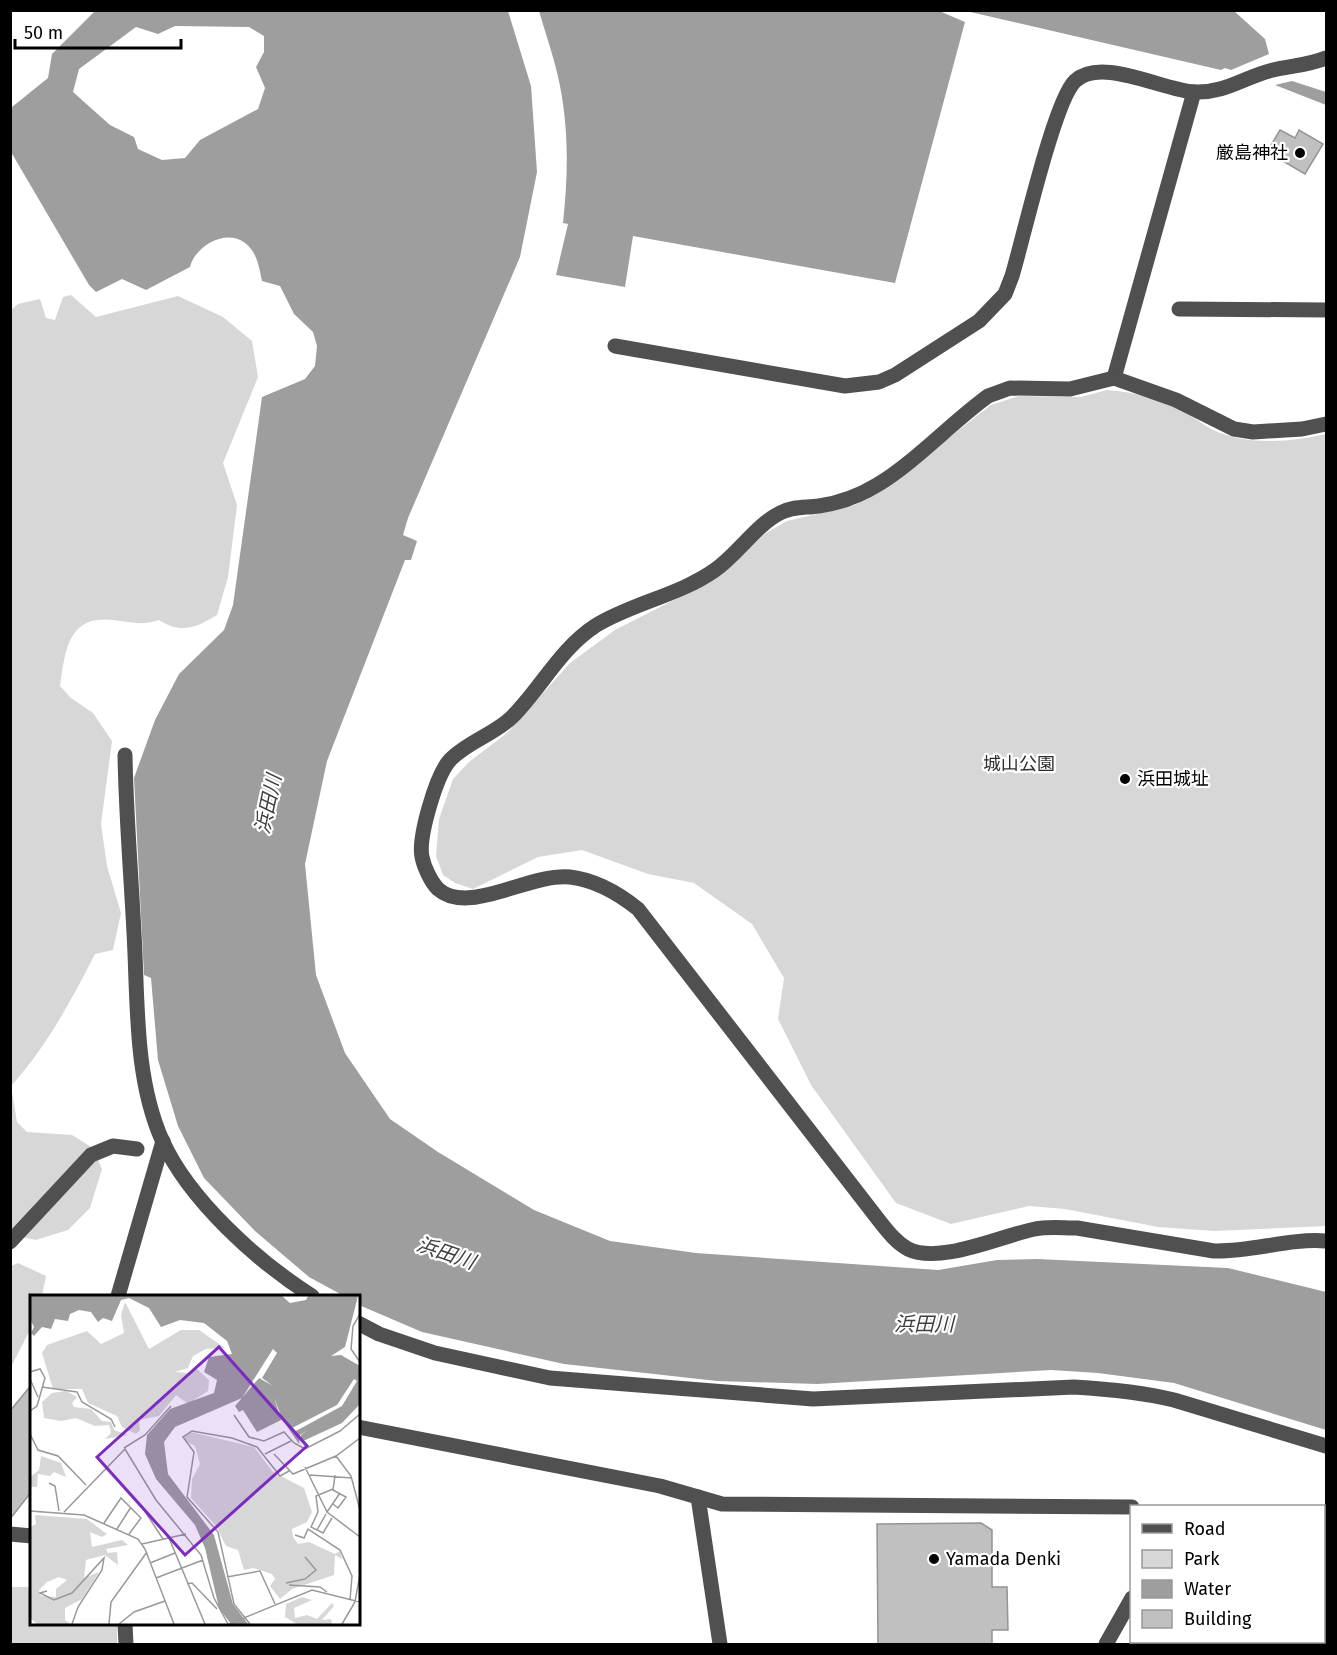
<svg xmlns="http://www.w3.org/2000/svg" width="1337" height="1655" font-family="'Fira Sans','Noto Sans JP',sans-serif">
<style>
.green{fill:#d7d7d7}
.water{fill:#9e9e9e;fill-rule:evenodd}
.building{fill:#c0c0c0;stroke:#949494;stroke-width:1.5}
.lines{fill:none;stroke-linecap:round;stroke-linejoin:round}
.minor{stroke:#505050;stroke-width:15}
.poi-dot{fill:#000;stroke:#fff;stroke-width:2}
.labels{text-anchor:middle;dominant-baseline:central;stroke-width:4.5;stroke-linejoin:round;paint-order:stroke}
.poi-label{font-size:18px;fill:#000;stroke:#fff;text-anchor:start}
.park-label{font-size:18px;fill:#2e2e2e;stroke:#fff}
.water-label{font-size:20px;font-style:italic;fill:#3f3f3f;stroke:#fff}
.inset-road{fill:none;stroke:#999;stroke-width:1.5}
.view{fill:#7b2cbf;fill-opacity:0.15;stroke:#7b2cbf;stroke-width:3}
.inset-edge{fill:none;stroke:#000;stroke-width:3}
</style>
<rect width="100%" height="100%" fill="#fff"/>
<g class="green">
<path d="M 71,295 L 96,317 L 178,296 L 223,317 L 252,341 L 258,377 L 223,463 L 237,505 L 228,577 L 217,615 C 196,628 181,634 159,620 C 142,626 130,622 113,620 C 67,614 65,653 60,686 L 71,698 L 93,713 L 112,741 L 101,824 L 107,866 L 121,913 L 113,950 L 95,954 C 71,1001 47,1046 11,1086 L 17,1122 L 27,1132 L 72,1135 L 93,1148 L 102,1169 L 90,1208 L 68,1230 L 36,1240 L 11,1235 L 11,310 L 18,304 L 40,299 L 46,318 L 55,320 L 63,297 Z"/>
<path d="M 1107,390 C 1135,392 1161,399 1186,413 C 1195,418 1204,425 1213,430 C 1247,446 1291,442 1326,434 L 1326,1226 L 1214,1231 L 1158,1227 L 1065,1209 L 1029,1206 L 951,1224 L 896,1203 L 811,1085 L 778,1019 L 784,978 L 752,924 L 694,883 L 648,874 L 582,850 L 538,857 L 473,889 L 455,883 L 443,875 L 436,856 L 439,819 L 453,779 L 469,762 L 507,733 L 570,663 L 615,630 L 715,579 L 766,533 L 787,521 L 855,505 L 876,494 L 991,405 L 1019,396 L 1081,397 Z"/>
<path d="M 18,1263 L 46,1276 L 42,1296 L 32,1296 L 31,1328 L 11,1367 L 11,1266 Z"/>
<path d="M 11,1587 L 31,1587 L 32,1624 L 117,1624 L 117,1644 L 11,1644 Z"/>
</g>
<g class="water">
<path d="M 937,10 L 965,22 L 895,283 L 633,236 L 625,287 L 556,275 L 568,224 L 563,223 C 568,177 569,132 560,86 C 555,60 546,35 539,11 Z"/>
<path d="M 95,11 L 508,11 L 531,86 L 537,172 L 520,257 L 408,518 L 403,535 L 417,541 L 411,560 L 405,560 L 327,761 L 305,864 L 316,975 L 345,1053 L 390,1119 L 438,1152 L 534,1210 L 610,1241 L 696,1253 L 938,1270 L 997,1260 L 1037,1259 L 1228,1268 L 1326,1292 L 1326,1430 L 1174,1383 L 1098,1373 L 1051,1370 L 817,1384 L 717,1381 L 564,1364 L 422,1332 L 359,1305 L 358,1296 L 344,1296 L 309,1277 L 255,1231 L 204,1178 L 178,1126 L 158,1060 L 151,978 L 144,975 L 134,778 L 155,720 L 179,674 L 224,630 L 233,605 L 262,397 L 305,379 L 315,366 L 317,346 L 313,332 L 294,314 L 280,286 L 262,281 C 259,267 257,252 245,243 C 226,228 195,246 190,267 L 146,290 L 122,279 L 96,292 L 89,285 L 11,152 L 12,107 L 48,78 L 52,54 ZM 175,26 L 249,27 L 264,36 L 264,52 L 256,67 L 265,88 L 258,109 L 200,140 L 185,158 L 162,160 L 138,149 L 134,137 L 110,125 L 73,92 L 79,69 L 136,27 L 158,34 Z"/>
<path d="M 966,11 L 1234,11 L 1265,39 L 1269,54 L 1231,70 L 1225,68 L 1221,70 Z"/>
<path d="M 1292,81 L 1326,92 L 1326,105 L 1275,85 Z"/>
</g>
<g class="building">
<path d="M 1280,130 L 1295,138 L 1299,130 L 1323,144 L 1305,174 L 1281,160 L 1284,155 L 1270,147 Z"/>
<path d="M 32,1384 L 32,1491 L 10,1519 L 10,1411 Z"/>
<path d="M 981,1523 L 992,1530 L 992,1587 L 1007,1587 L 1008,1630 L 992,1630 L 992,1644 L 878,1644 L 877,1524 Z"/>
</g>
<g class="lines">
<g class="minor">
<path d="M 1179,309 L 1326,310"/>
<path d="M 615,346 L 845,386 L 879,382 L 895,375 L 979,321 L 1005,294 L 1012,276 C 1023,240 1054,101 1075,81 C 1101,56 1164,91 1195,92 C 1226,93 1244,77 1273,70 C 1291,66 1309,65 1326,58"/>
<path d="M 1114,378 L 1194,92"/>
<path d="M 1326,424 L 1302,429 L 1253,432 L 1234,429 L 1176,400 L 1114,378 L 1070,389 L 1010,388 L 988,396 C 951,423 914,463 877,485 C 859,496 840,503 819,506 C 805,508 793,506 780,513 C 755,526 738,554 715,570 C 678,596 632,603 595,626 C 560,649 541,688 512,717 C 495,734 467,742 450,760 C 436,775 418,838 422,857 C 424,867 431,882 438,889 C 468,916 529,873 570,877 C 596,880 618,893 638,909 L 881,1223 C 889,1233 897,1243 908,1249 C 940,1265 1003,1235 1035,1229 C 1048,1226 1063,1228 1077,1228 L 1214,1251 C 1252,1252 1289,1238 1326,1241"/>
<path d="M 125,755 C 126,815 131,873 134,933 C 138,1000 134,1077 162,1140 C 189,1200 257,1261 312,1296"/>
<path d="M 10,1242 L 91,1155 L 113,1146 L 137,1149"/>
<path d="M 118,1296 L 163,1141"/>
<path d="M 358,1323 L 379,1334 L 435,1353 L 550,1378 L 813,1399 L 1074,1387 C 1108,1389 1141,1392 1174,1400 L 1326,1446"/>
<path d="M 358,1427 L 660,1486 L 722,1504 L 1132,1507"/>
<path d="M 698,1497 L 720,1644"/>
<path d="M 1324,1523 L 1326,1523"/>
<path d="M 10,1534 L 32,1536"/>
<path d="M 125,1624 L 126,1644"/>
<path d="M 1106,1644 L 1132,1598"/>
</g>
</g>
<g class="poi-dot">
<circle cx="1300" cy="153" r="6"/>
<circle cx="1125" cy="779" r="6"/>
<circle cx="934" cy="1559" r="6"/>
</g>
<g class="labels">
<g class="poi-label">
<text x="1288" y="153" text-anchor="end">厳島神社</text>
<text x="1137" y="779">浜田城址</text>
<text x="946" y="1559">Yamada Denki</text>
</g>
<g class="park-label">
<text x="1019" y="764">城山公園</text>
</g>
<g class="water-label">
<text transform="translate(268 804) rotate(-78)">浜田川</text>
<text transform="translate(446 1253) rotate(19)">浜田川</text>
<text x="924" y="1324">浜田川</text>
</g>
</g>
<g transform="translate(30 1295)">
<rect width="330" height="330" fill="#fff"/>
<path d="M 95,7 L 119,54 L 151,35 L 169,35 L 195,53 L 176,54 L 163,61 L 158,73 L 145,77 L 158,78 L 167,74 L 179,85 L 178,96 L 158,109 L 146,100 L 129,121 L 109,125 L 110,135 L 106,139 L 92,132 L 87,121 L 58,108 L 52,94 L 23,94 L 12,58 L 17,50 L 57,36 L 71,49 L 94,38 L 91,20 ZM 36,96 L 47,102 L 42,108 L 44,112 L 61,114 L 72,126 L 81,127 L 84,135 L 98,140 L 75,144 L 81,138 L 79,130 L 65,131 L 46,123 L 31,126 L 14,123 L 12,107 L 22,98 ZM 161,137 L 224,152 L 243,177 L 274,193 L 282,217 L 277,227 L 262,234 L 263,242 L 268,249 L 279,247 L 305,259 L 310,256 L 312,264 L 305,260 L 304,280 L 262,294 L 250,304 L 240,291 L 245,284 L 242,279 L 223,273 L 214,275 L 208,255 L 196,251 L 186,231 L 161,203 L 162,184 L 170,169 L 165,151 L 155,146 L 154,141 ZM 11,161 L 31,168 L 36,182 L 24,177 L 20,181 L 8,179 L 7,192 L 0,192 L 0,182 L 9,175 ZM 5,220 L 57,224 L 77,239 L 72,242 L 60,237 L 62,252 L 92,245 L 98,250 L 76,254 L 78,258 L 87,257 L 88,270 L 75,260 L 56,265 L 54,283 L 69,277 L 52,304 L 35,313 L 35,325 L 41,329 L 7,329 L 0,323 L 0,232 L 6,229 ZM 29,282 L 37,285 L 26,294 L 26,302 L 11,301 L 9,295 L 17,287 ZM 272,302 L 282,305 L 264,313 L 265,323 L 277,320 L 287,324 L 302,308 L 304,311 L 292,325 L 301,324 L 302,329 L 267,329 L 255,322 L 256,309 Z" fill="#d7d7d7" fill-rule="evenodd"/>
<path d="M 0,1 L 252,1 L 260,8 L 276,5 L 278,1 L 328,1 L 315,52 L 301,61 L 311,60 L 330,71 L 330,109 L 312,128 L 271,147 L 271,140 L 278,135 L 270,140 L 269,149 L 252,124 L 244,102 L 251,125 L 227,137 L 213,115 L 209,117 L 205,111 L 229,83 L 243,91 L 232,83 L 247,58 L 243,54 L 212,103 L 145,132 L 134,147 L 138,179 L 184,240 L 203,309 L 218,329 L 201,329 L 189,313 L 175,253 L 165,230 L 126,184 L 115,159 L 117,140 L 140,114 L 184,98 L 187,85 L 174,77 L 179,62 L 202,59 L 197,46 L 174,28 L 150,25 L 131,32 L 119,13 L 99,3 L 91,5 L 82,26 L 73,23 L 68,27 L 61,17 L 49,15 L 40,19 L 38,26 L 25,24 L 21,34 L 12,32 L 4,41 L 1,38 L 4,32 L 0,24 ZM 324,84 L 327,86 L 312,111 L 264,137 L 262,133 L 307,110 Z" fill="#9e9e9e" fill-rule="evenodd"/>
<path class="inset-road" d="M 330,19 L 323,31 L 321,54 L 330,67M 0,77 L 10,74 L 15,83 L 7,111 L 0,116M 0,84 L 8,102M 12,92 L 47,97 L 52,107 L 81,124 L 85,132M 204,120 L 219,142 L 234,146 L 254,137 L 264,148 L 275,154 L 310,136 L 330,119M 0,139 L 8,155 L 28,161 L 56,190M 94,153 L 115,140 L 141,111M 235,159 L 261,146M 244,159 L 263,179 L 306,161 L 330,143M 306,161 L 321,181 L 330,215M 275,172 L 297,217 L 330,242M 280,180 L 322,183M 19,188 L 25,191 L 29,216M 303,209 L 308,213 L 316,202 L 303,195 L 305,180M 114,215 L 133,244M 0,216 L 54,220 L 108,244 L 115,254 L 144,329M 34,217 L 95,154 L 126,205 L 171,260 L 184,303 L 198,329M 297,217 L 310,198M 302,223 L 293,238 L 281,232 L 288,217 L 286,201 L 303,194M 74,228 L 91,203 L 111,223 L 99,239M 87,234 L 101,212M 287,235 L 296,219M 265,240 L 274,243 L 278,234 L 310,255 L 322,281 L 320,305M 139,243 L 175,329M 112,249 L 156,239M 120,268 L 145,258M 197,282 L 230,276 L 245,309M 126,283 L 173,265M 256,288 L 275,284 L 286,275 L 275,262M 157,289 L 162,288 L 187,314M 259,290 L 290,292 L 297,297M 17,296 L 10,298 L 24,305 L 42,298 L 74,263 L 72,275 L 48,312 L 42,329M 79,329 L 81,307 L 117,257M 89,329 L 104,317 L 135,306M 199,329 L 282,295 L 330,307M 220,329 L 204,309 L 188,237 L 157,202 L 164,157 L 153,142 L 162,136 L 202,143 L 227,152 L 250,181 L 259,176M 312,329 L 325,307 L 330,279"/>
<path class="view" d="M 189,52 L 277,151 L 155,260 L 67,162 Z"/>
<rect width="330" height="330" class="inset-edge"/>
</g>
<rect width="1337" height="1655" fill="none" stroke="#000000" stroke-width="24"/>
<rect x="1130" y="1505" width="195" height="138" fill="#ffffff" stroke="#999999" stroke-width="1.5"/>
<rect x="1142" y="1524" width="30" height="9" fill="#505050" stroke="#999999" stroke-width="1.5"/>
<text x="1184" y="1535" font-size="18" fill="#000000">Road</text>
<rect x="1142" y="1550" width="30" height="18" fill="#d7d7d7" stroke="#999999" stroke-width="1.5"/>
<text x="1184" y="1565" font-size="18" fill="#000000">Park</text>
<rect x="1142" y="1580" width="30" height="18" fill="#9e9e9e" stroke="#999999" stroke-width="1.5"/>
<text x="1184" y="1595" font-size="18" fill="#000000">Water</text>
<rect x="1142" y="1610" width="30" height="18" fill="#c0c0c0" stroke="#999999" stroke-width="1.5"/>
<text x="1184" y="1625" font-size="18" fill="#000000">Building</text>
<path d="M15 39v9h166v-9" fill="none" stroke="#000000" stroke-width="3"/>
<text x="24" y="39" font-size="18" fill="#000000" stroke="#ffffff" stroke-width="4.5" paint-order="stroke">50 m</text>
</svg>
